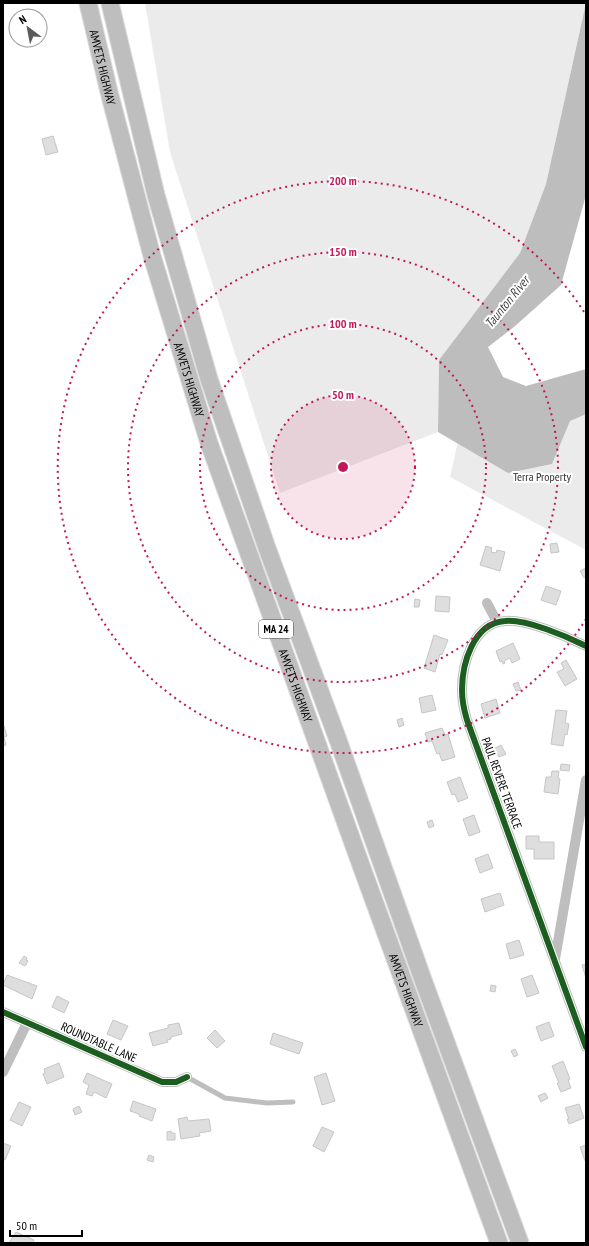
<svg xmlns="http://www.w3.org/2000/svg" width="589" height="1246" font-family="'PT Sans Narrow',sans-serif">
<style>
.green{fill:#ebebeb}
.water{fill:#bdbdbd}
.building{fill:#dedede;stroke:#c6c6c6}
.lines{fill:none;stroke-linecap:round;stroke-linejoin:round}
.highway-casing{stroke:#dbdbdb;stroke-width:19}
.lane{stroke:#bebebe;stroke-width:5}
.street{stroke:#bebebe;stroke-width:10}
.highway{stroke:#bebebe;stroke-width:17}
.cycleway-casing{stroke:#fff;stroke-width:8}
.cycleway{stroke:#1b5e20;stroke-width:6}
.ring{fill:none;stroke:#c2185b;stroke-width:2;stroke-dasharray:2 4}
.labels{text-anchor:middle;dominant-baseline:central;stroke-width:4;stroke-linejoin:round;paint-order:stroke}
.shield{fill:#fff;stroke:#4c4c4c;stroke-width:1}
.shield-label{font-size:11px;font-weight:bold;fill:#000}
.street-label{font-size:12px;fill:#000;stroke:#fff}
.park-label{font-size:12px;fill:#313131;stroke:#fff}
.water-label{font-size:13px;font-style:italic;fill:#424242;stroke:#fff}
.centre{fill:#c2185b;stroke:#fff;stroke-width:2}
.ring-label{font-size:12px;text-anchor:middle;font-weight:bold;fill:#c2185b;stroke:#fff;stroke-width:4;stroke-linejoin:round;paint-order:stroke}
</style>
<rect width="100%" height="100%" fill="#fff"/>
<g class="green">
<path d="M 145,3 L 586,3 L 546,184 L 520,253 L 439,360 L 438,432 L 280,493 L 170,152 Z"/>
<path d="M 586,404 L 586,550 L 450,477 L 463,419 Z"/>
</g>
<path class="water" d="M 586,3 L 586,195 L 561,285 L 514,327 L 488,347 L 503,377 L 526,386 L 586,369 L 586,414 L 570,421 L 552,464 L 508,473 L 438,432 L 439,360 L 520,253 L 546,184 Z"/>
<g class="building">
<path d="M 53,136 L 58,152 L 46,155 L 42,139 Z"/>
<path d="M 557,543 L 559,552 L 551,553 L 550,544 Z"/>
<path d="M 486,546 L 492,548 L 491,552 L 496,553 L 497,550 L 505,552 L 500,571 L 480,565 Z"/>
<path d="M 586,568 L 586,576 L 584,578 L 580,571 Z"/>
<path d="M 546,586 L 561,591 L 556,605 L 541,600 Z"/>
<path d="M 436,596 L 450,597 L 449,612 L 435,611 Z"/>
<path d="M 415,599 L 420,600 L 419,607 L 414,607 Z"/>
<path d="M 434,635 L 448,640 L 442,655 L 440,654 L 435,672 L 424,668 Z"/>
<path d="M 513,643 L 520,659 L 512,663 L 510,658 L 504,661 L 505,663 L 503,664 L 502,661 L 500,662 L 496,651 Z"/>
<path d="M 566,660 L 577,679 L 565,686 L 557,672 L 564,669 L 561,663 Z"/>
<path d="M 518,682 L 521,690 L 516,691 L 513,684 Z"/>
<path d="M 432,695 L 436,710 L 422,713 L 419,698 Z"/>
<path d="M 496,699 L 500,713 L 485,718 L 481,704 Z"/>
<path d="M 556,710 L 567,711 L 565,723 L 569,724 L 567,735 L 565,734 L 563,746 L 551,744 Z"/>
<path d="M 402,718 L 404,725 L 399,727 L 397,720 Z"/>
<path d="M 3,723 L 7,736 L 4,737 L 6,745 L 3,746 Z"/>
<path d="M 442,728 L 445,735 L 448,734 L 455,757 L 442,761 L 439,753 L 437,754 L 432,741 L 428,742 L 425,733 Z"/>
<path d="M 501,745 L 506,754 L 499,757 L 494,749 Z"/>
<path d="M 561,764 L 570,765 L 569,771 L 560,770 Z"/>
<path d="M 552,771 L 559,771 L 558,778 L 560,779 L 558,794 L 544,792 L 546,777 L 551,777 Z"/>
<path d="M 460,777 L 468,798 L 458,802 L 455,794 L 452,795 L 447,782 Z"/>
<path d="M 474,815 L 480,832 L 469,836 L 463,819 Z"/>
<path d="M 432,820 L 434,826 L 429,828 L 427,822 Z"/>
<path d="M 526,836 L 539,836 L 539,842 L 554,842 L 554,859 L 534,859 L 534,849 L 526,849 Z"/>
<path d="M 488,854 L 493,868 L 480,873 L 475,859 Z"/>
<path d="M 500,893 L 504,905 L 485,912 L 481,899 Z"/>
<path d="M 519,940 L 524,955 L 510,959 L 506,944 Z"/>
<path d="M 24,956 L 27,958 L 26,960 L 28,961 L 25,966 L 19,963 Z"/>
<path d="M 586,964 L 586,978 L 582,965 Z"/>
<path d="M 7,975 L 37,986 L 32,999 L 3,985 Z"/>
<path d="M 532,975 L 539,993 L 527,997 L 521,979 Z"/>
<path d="M 491,985 L 496,986 L 495,992 L 490,991 Z"/>
<path d="M 57,996 L 69,1002 L 64,1013 L 52,1007 Z"/>
<path d="M 113,1020 L 128,1026 L 121,1040 L 107,1034 Z"/>
<path d="M 549,1022 L 554,1036 L 541,1041 L 536,1027 Z"/>
<path d="M 179,1023 L 182,1034 L 171,1037 L 171,1039 L 167,1040 L 168,1042 L 153,1046 L 149,1033 L 168,1028 L 168,1025 Z"/>
<path d="M 215,1030 L 225,1041 L 217,1048 L 207,1038 Z"/>
<path d="M 273,1033 L 303,1043 L 299,1054 L 270,1044 Z"/>
<path d="M 515,1049 L 518,1055 L 514,1057 L 511,1051 Z"/>
<path d="M 563,1061 L 570,1079 L 568,1080 L 571,1088 L 561,1092 L 557,1083 L 559,1083 L 552,1066 Z"/>
<path d="M 59,1063 L 64,1077 L 47,1084 L 43,1074 L 45,1073 L 44,1069 Z"/>
<path d="M 87,1073 L 112,1084 L 106,1098 L 94,1092 L 92,1096 L 86,1094 L 89,1085 L 83,1082 Z"/>
<path d="M 326,1073 L 335,1101 L 322,1105 L 314,1077 Z"/>
<path d="M 545,1093 L 548,1098 L 541,1102 L 538,1096 Z"/>
<path d="M 133,1101 L 156,1109 L 152,1121 L 139,1116 L 139,1114 L 130,1111 Z"/>
<path d="M 19,1102 L 31,1107 L 22,1126 L 10,1120 Z"/>
<path d="M 579,1104 L 584,1118 L 569,1124 L 567,1119 L 569,1119 L 565,1108 Z"/>
<path d="M 79,1106 L 82,1112 L 75,1115 L 73,1109 Z"/>
<path d="M 187,1117 L 188,1121 L 209,1119 L 211,1131 L 199,1133 L 200,1136 L 181,1139 L 178,1119 Z"/>
<path d="M 322,1127 L 334,1132 L 324,1152 L 313,1146 Z"/>
<path d="M 171,1131 L 171,1133 L 175,1133 L 175,1140 L 167,1140 L 167,1132 Z"/>
<path d="M 3,1143 L 11,1146 L 5,1160 L 3,1159 Z"/>
<path d="M 586,1145 L 586,1161 L 585,1161 L 580,1147 Z"/>
<path d="M 149,1155 L 154,1157 L 153,1162 L 147,1160 Z"/>
<path d="M 16,1232 L 34,1240 L 33,1242 L 36,1243 L 9,1243 Z"/>
</g>
<g class="lines">
<g class="highway-casing">
<g id="highway">
<path id="s1" d="M 88,3 L 109,92 L 152,256 L 209,443 L 362,868 L 499,1243"/>
<path d="M 110,3 L 156,195 L 209,379 L 267,548 L 338,740 L 422,977 L 520,1243"/>
</g>
</g>
<path class="lane" d="M 187,1077 L 225,1098 L 267,1103 L 293,1102"/>
<g class="street">
<path d="M 487,603 L 497,622"/>
<path d="M 586,646 C 566,636 526,619 505,621 C 473,623 462,664 462,690 C 462,701 464,710 467,720 L 586,1047"/>
<path d="M 555,959 L 586,780"/>
<path d="M 3,1012 L 162,1082 L 176,1082 L 187,1077"/>
<path d="M 3,1072 L 27,1023"/>
</g>
<use href="#highway" class="highway"/>
<g class="cycleway-casing">
<g id="cycleway">
<path d="M 586,646 C 566,636 526,619 505,621 C 473,623 462,664 462,690 C 462,701 464,710 467,720 L 586,1047"/>
<path d="M 3,1012 L 162,1082 L 176,1082 L 187,1077"/>
</g>
</g>
<use href="#cycleway" class="cycleway"/>
</g>
<circle cx="343" cy="467" r="72" fill="#c2185b" fill-opacity=".12"/>
<g class="ring">
<circle cx="343" cy="467" r="72"/>
<circle cx="343" cy="467" r="143"/>
<circle cx="343" cy="467" r="215"/>
<path d="M586 619A286 286 0 1 1 586 315"/>
</g>
<g class="labels">
<rect class="shield" x="259" y="620" width="34" height="18" rx="3"/>
<g class="shield-label">
<text x="276" y="629">MA 24</text>
</g>
<g class="street-label">
<text stroke="none"><textPath href="#s1" startOffset="66">AMVETS HIGHWAY</textPath></text>
<text stroke="none"><textPath href="#s1" startOffset="390">AMVETS HIGHWAY</textPath></text>
<text stroke="none"><textPath href="#s1" startOffset="714">AMVETS HIGHWAY</textPath></text>
<text transform="translate(502 783) rotate(70)">PAUL REVERE TERRACE</text>
<text stroke="none"><textPath href="#s1" startOffset="1038">AMVETS HIGHWAY</textPath></text>
<text transform="translate(99 1042) rotate(24)">ROUNDTABLE LANE</text>
</g>
<g class="park-label">
<text x="542" y="476">Terra Property</text>
</g>
<g class="water-label">
<text transform="translate(507 302) rotate(-51)">Taunton River</text>
</g>
</g>
<circle cx="343" cy="467" r="6" class="centre"/>
<g class="ring-label">
<text x="343" y="185">200 m</text>
<text x="343" y="256">150 m</text>
<text x="343" y="328">100 m</text>
<text x="343" y="399">50 m</text>
</g>
<rect width="589" height="1246" fill="none" stroke="#000000" stroke-width="8"/>
<g transform="translate(28 28) rotate(328)"><circle r="19" fill="#ffffff" stroke="#999999"/>
<path d="M0-3L7 15L0 10L-7 15Z" fill="#595959"/>
<text y="-6" font-size="11" font-weight="bold" text-anchor="middle" fill="#000000">N</text>
</g>
<path d="M10 1230v6h72v-6" fill="none" stroke="#000000" stroke-width="2"/>
<text x="16" y="1230" font-size="12" fill="#000000" stroke="#ffffff" stroke-width="3" paint-order="stroke">50 m</text>
</svg>
